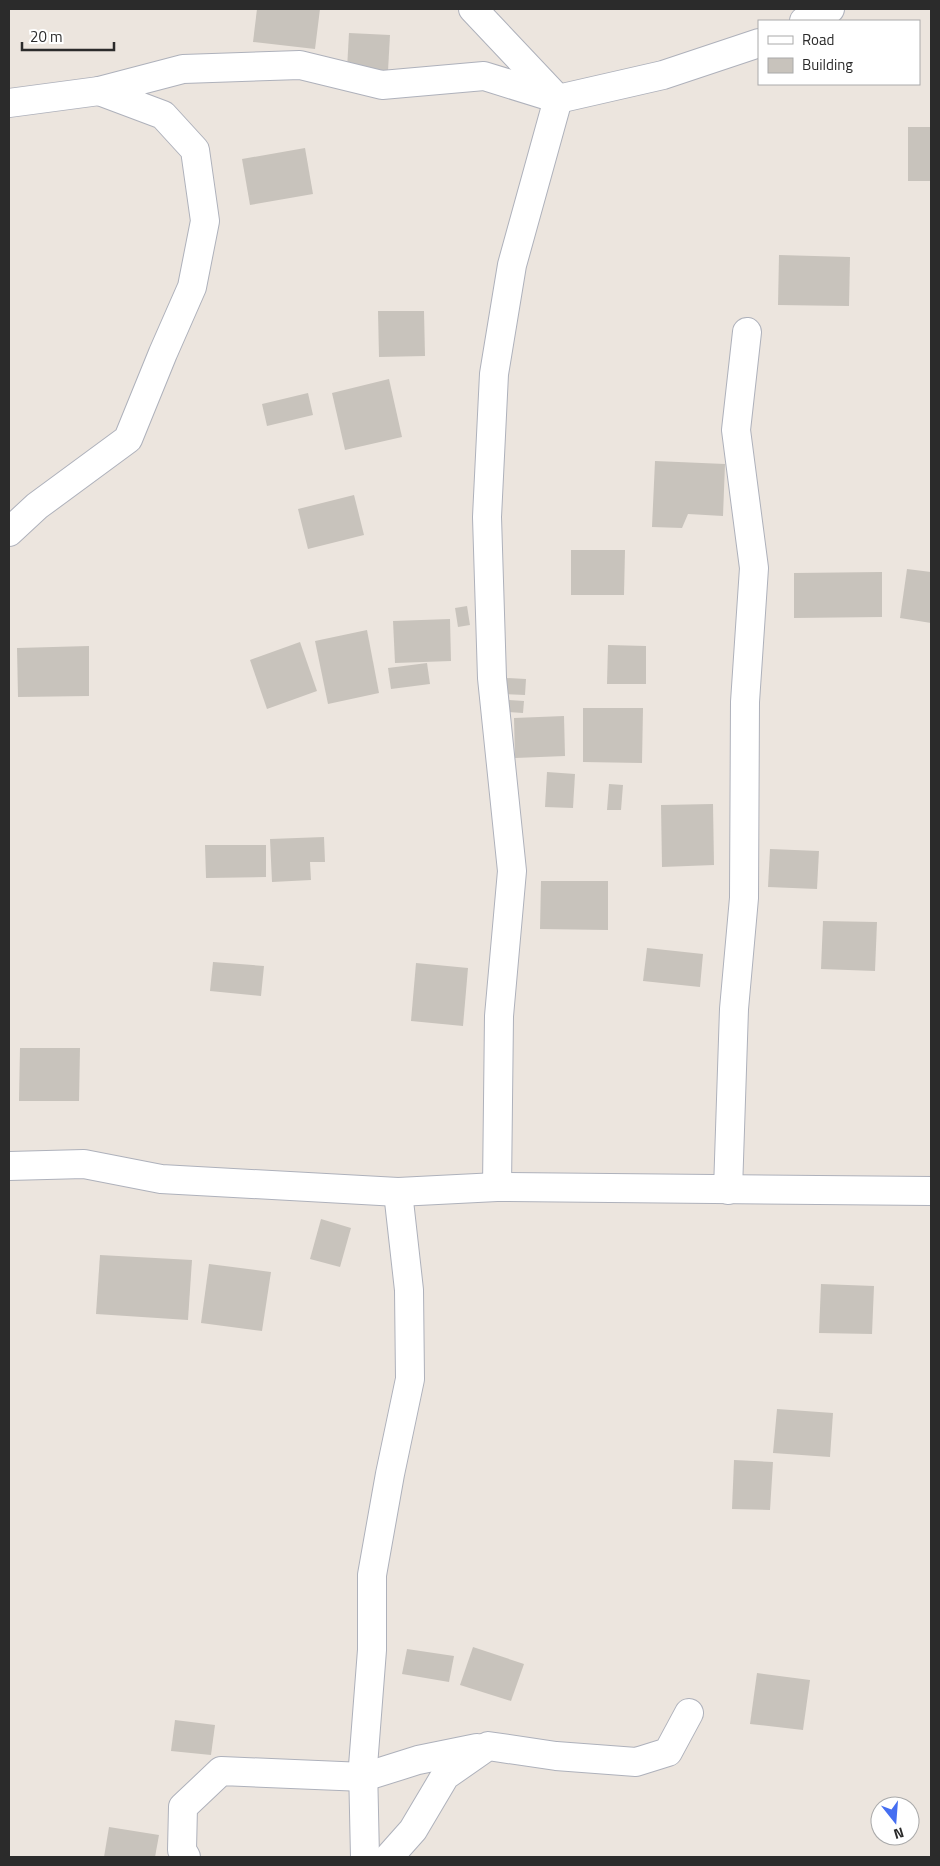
<svg xmlns="http://www.w3.org/2000/svg" width="940" height="1866" font-family="'Titillium Web',sans-serif">
<style>
.building{fill:#c8c3bc}
.lines{fill:none;stroke-linecap:round;stroke-linejoin:round}
.minor-casing{stroke:#aeb1bb;stroke-width:30}
.minor{stroke:#fff;stroke-width:28}
</style>
<rect width="100%" height="100%" fill="#ece5de"/>
<g class="building">
<path d="M 257,9 L 320,9 L 315,49 L 253,42 Z"/>
<path d="M 349,33 L 390,35 L 388,71 L 347,69 Z"/>
<rect x="908" y="127" width="23" height="54"/>
<path d="M 305,148 L 313,194 L 250,205 L 242,159 Z"/>
<path d="M 779,255 L 850,257 L 849,306 L 778,305 Z"/>
<path d="M 378,311 L 424,311 L 425,356 L 379,357 Z"/>
<path d="M 389,379 L 402,437 L 345,450 L 332,393 Z"/>
<path d="M 308,393 L 313,415 L 267,426 L 262,404 Z"/>
<path d="M 655,461 L 725,464 L 723,516 L 688,514 L 682,528 L 652,527 Z"/>
<path d="M 354,495 L 364,535 L 308,549 L 298,509 Z"/>
<path d="M 571,550 L 625,550 L 624,595 L 571,595 Z"/>
<path d="M 907,569 L 931,572 L 931,623 L 900,618 Z"/>
<path d="M 882,572 L 882,617 L 794,618 L 794,573 Z"/>
<path d="M 467,606 L 470,625 L 458,627 L 455,608 Z"/>
<path d="M 450,619 L 451,661 L 395,663 L 393,621 Z"/>
<path d="M 367,630 L 379,693 L 328,704 L 315,641 Z"/>
<path d="M 300,642 L 317,691 L 267,709 L 250,660 Z"/>
<path d="M 608,645 L 646,646 L 646,684 L 607,684 Z"/>
<path d="M 89,646 L 89,696 L 18,697 L 17,648 Z"/>
<path d="M 427,663 L 430,684 L 391,689 L 388,668 Z"/>
<path d="M 506,678 L 526,679 L 525,695 L 505,694 Z"/>
<path d="M 509,700 L 524,701 L 523,713 L 508,712 Z"/>
<path d="M 583,708 L 643,708 L 642,763 L 583,762 Z"/>
<path d="M 564,716 L 565,756 L 515,758 L 514,718 Z"/>
<path d="M 547,772 L 575,774 L 573,808 L 545,807 Z"/>
<path d="M 609,784 L 623,785 L 621,810 L 607,810 Z"/>
<path d="M 713,804 L 714,865 L 662,867 L 661,805 Z"/>
<path d="M 324,837 L 325,862 L 310,862 L 311,880 L 272,882 L 270,839 Z"/>
<path d="M 205,845 L 266,845 L 266,877 L 206,878 Z"/>
<path d="M 770,849 L 819,851 L 817,889 L 768,887 Z"/>
<path d="M 541,881 L 608,881 L 608,930 L 540,929 Z"/>
<path d="M 823,921 L 877,922 L 875,971 L 821,969 Z"/>
<path d="M 647,948 L 703,954 L 700,987 L 643,981 Z"/>
<path d="M 213,962 L 264,966 L 261,996 L 210,991 Z"/>
<path d="M 416,963 L 468,968 L 463,1026 L 411,1021 Z"/>
<path d="M 20,1048 L 80,1048 L 79,1101 L 19,1101 Z"/>
<path d="M 321,1219 L 351,1228 L 340,1267 L 310,1259 Z"/>
<path d="M 100,1255 L 192,1260 L 188,1320 L 96,1314 Z"/>
<path d="M 209,1264 L 271,1272 L 262,1331 L 201,1323 Z"/>
<path d="M 821,1284 L 874,1286 L 872,1334 L 819,1333 Z"/>
<path d="M 777,1409 L 833,1413 L 830,1457 L 773,1453 Z"/>
<path d="M 734,1460 L 773,1462 L 770,1510 L 732,1509 Z"/>
<path d="M 473,1647 L 524,1664 L 511,1701 L 460,1685 Z"/>
<path d="M 407,1649 L 454,1656 L 449,1682 L 402,1674 Z"/>
<path d="M 757,1673 L 810,1680 L 803,1730 L 750,1724 Z"/>
<path d="M 175,1720 L 215,1725 L 211,1755 L 171,1751 Z"/>
<path d="M 109,1827 L 159,1835 L 155,1857 L 104,1857 Z"/>
</g>
<g class="lines">
<g class="minor-casing">
<g id="minor">
<path d="M 473,9 L 558,99 L 512,265 L 494,374 L 487,517 L 492,678 L 512,871 L 499,1016 L 497,1187"/>
<path d="M 804,21 L 830,9"/>
<path d="M 9,103 L 99,91"/>
<path d="M 9,532 L 37,506 L 128,439 L 163,353 L 192,287 L 205,221 L 195,150 L 163,115 L 99,91 L 183,69 L 300,65 L 382,85 L 484,76 L 558,99 L 663,75 L 759,43"/>
<path d="M 9,1166 L 84,1164 L 161,1179 L 398,1192 L 497,1187 L 931,1191"/>
<path d="M 728,1190 L 734,1009 L 744,898 L 745,702 L 754,568 L 736,430 L 747,332"/>
<path d="M 186,1857 L 182,1850 L 183,1807 L 221,1771 L 364,1777 L 418,1760 L 477,1748"/>
<path d="M 365,1857 L 363,1766 L 372,1650 L 372,1575 L 390,1474 L 410,1379 L 409,1290 L 398,1192"/>
<path d="M 389,1857 L 413,1830 L 445,1776 L 488,1746 L 556,1756 L 636,1762 L 668,1752 L 689,1713"/>
</g>
</g>
<use href="#minor" class="minor"/>
</g>
<rect width="940" height="1866" fill="none" stroke="#2b2b2b" stroke-width="20"/>
<rect x="758" y="20" width="162" height="65" fill="#ffffff" stroke="#aaaaaa"/>
<rect x="768" y="36" width="25" height="8" fill="#ffffff" stroke="#aaaaaa"/>
<text x="802" y="45" font-size="15" fill="#2b2b2b">Road</text>
<rect x="768" y="58" width="25" height="15" fill="#c8c3bc" stroke="#aaaaaa"/>
<text x="802" y="70" font-size="15" fill="#2b2b2b">Building</text>
<g transform="translate(895 1821) rotate(163)"><circle r="24" fill="#ffffff" stroke="#aaaaaa"/>
<path d="M0-4L9 19L0 12L-9 19Z" fill="#456ef1"/>
<text y="-8" font-size="14" font-weight="bold" text-anchor="middle" fill="#2b2b2b">N</text>
</g>
<path d="M22 42v8h92v-8" fill="none" stroke="#2b2b2b" stroke-width="2.5"/>
<text x="30" y="42" font-size="15" fill="#2b2b2b" stroke="#ffffff" stroke-width="4" paint-order="stroke">20 m</text>
</svg>
